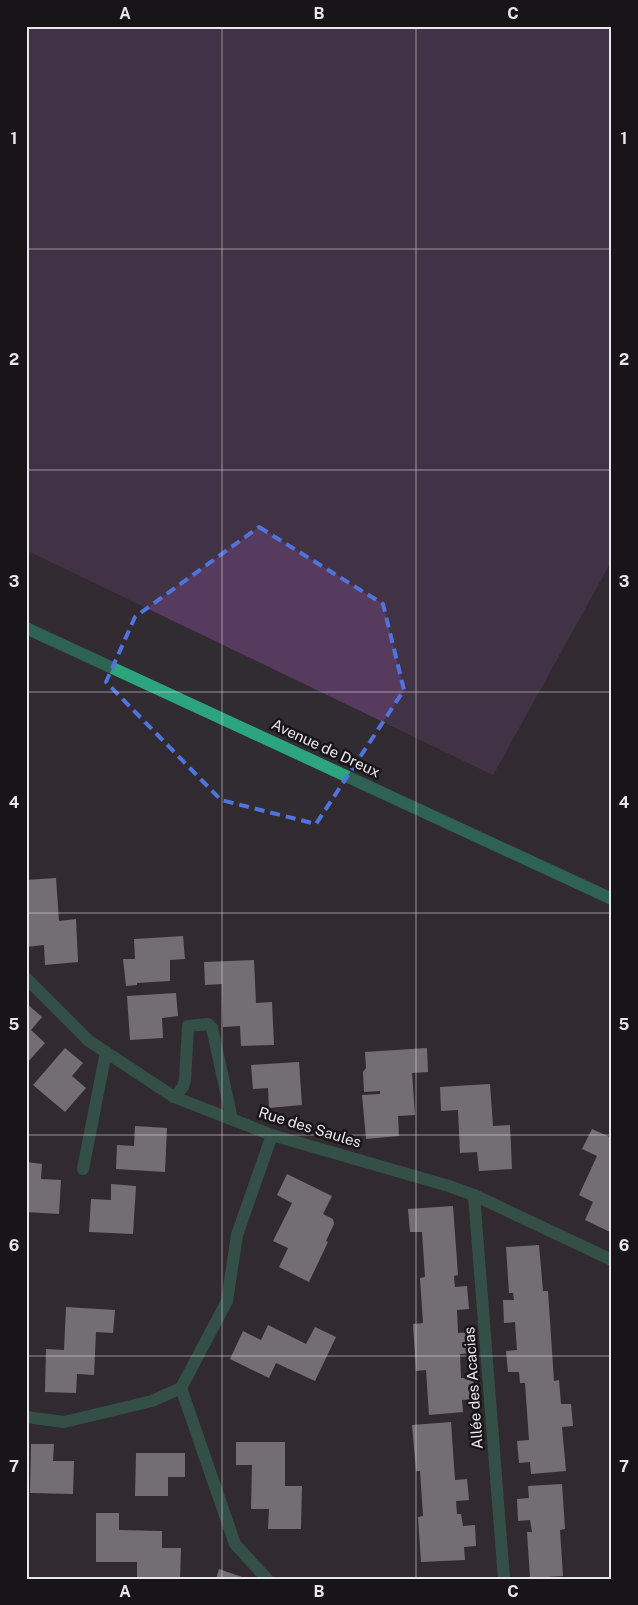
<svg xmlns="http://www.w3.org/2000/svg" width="638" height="1605" font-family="'Public Sans',sans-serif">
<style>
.green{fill:#573b5f}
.building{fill:#c4bec5}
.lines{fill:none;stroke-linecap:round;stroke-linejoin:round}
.service{stroke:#377a61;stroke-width:12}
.minor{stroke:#377a61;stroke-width:12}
.secondary{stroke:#2ca47d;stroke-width:12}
.marked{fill:none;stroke:#5074dc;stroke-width:4;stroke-dasharray:10 6;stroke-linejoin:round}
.grid{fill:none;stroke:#eae7ea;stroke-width:1;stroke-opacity:0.55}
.labels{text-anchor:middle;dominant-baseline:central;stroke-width:5;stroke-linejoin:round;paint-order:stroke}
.street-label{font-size:15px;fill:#eae7ea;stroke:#171518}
.neatline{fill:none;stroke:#eae7ea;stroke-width:2}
.grid-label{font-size:16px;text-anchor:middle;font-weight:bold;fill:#eae7ea}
</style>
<rect width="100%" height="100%" fill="#312c32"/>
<path class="green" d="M 26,26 L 612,26 L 612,560 L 493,775 L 26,550 Z"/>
<g class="building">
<path d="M 56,878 L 59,921 L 76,919 L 78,962 L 45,965 L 44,945 L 27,947 L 26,880 Z"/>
<path d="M 183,936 L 185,959 L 170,960 L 170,981 L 137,983 L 137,985 L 126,986 L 123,959 L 135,959 L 134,939 Z"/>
<path d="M 254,960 L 256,1003 L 272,1002 L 274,1045 L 241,1046 L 240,1026 L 223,1027 L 222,984 L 205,985 L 204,962 Z"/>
<path d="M 176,993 L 178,1016 L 162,1018 L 163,1038 L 130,1040 L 127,996 Z"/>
<path d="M 26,1003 L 42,1017 L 31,1030 L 45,1043 L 26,1064 Z"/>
<path d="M 65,1048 L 83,1063 L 72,1076 L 86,1088 L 65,1112 L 33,1085 Z"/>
<path d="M 427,1048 L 428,1072 L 412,1073 L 415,1115 L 398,1116 L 399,1136 L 366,1139 L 362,1095 L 380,1094 L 380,1091 L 364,1092 L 363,1072 L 366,1068 L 365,1052 Z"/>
<path d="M 299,1062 L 302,1105 L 269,1108 L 268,1088 L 253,1089 L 251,1065 Z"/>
<path d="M 490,1084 L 493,1126 L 510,1125 L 512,1169 L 479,1171 L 477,1152 L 460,1153 L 458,1110 L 441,1111 L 440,1087 Z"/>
<path d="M 135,1126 L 167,1128 L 165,1172 L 116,1169 L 117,1145 L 134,1146 Z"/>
<path d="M 592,1129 L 612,1138 L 612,1233 L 585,1220 L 593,1202 L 579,1195 L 597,1156 L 582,1149 Z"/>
<path d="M 26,1162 L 42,1164 L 41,1179 L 61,1180 L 59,1214 L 26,1212 Z"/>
<path d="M 287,1174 L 332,1196 L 323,1214 L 333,1219 L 334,1224 L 326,1241 L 328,1242 L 309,1282 L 279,1267 L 288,1248 L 273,1241 L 292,1203 L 277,1195 Z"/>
<path d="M 111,1184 L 136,1186 L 133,1234 L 89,1232 L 91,1199 L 111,1200 Z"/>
<path d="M 453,1206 L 458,1275 L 454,1276 L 455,1287 L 467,1286 L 469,1309 L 457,1310 L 458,1333 L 471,1332 L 472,1353 L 460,1354 L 461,1378 L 473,1378 L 475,1399 L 462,1400 L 463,1412 L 429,1415 L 426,1370 L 416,1371 L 413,1324 L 423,1323 L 420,1278 L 425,1277 L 422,1232 L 410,1232 L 408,1209 Z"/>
<path d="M 539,1245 L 543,1291 L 548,1291 L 554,1381 L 559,1380 L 561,1404 L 571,1404 L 573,1426 L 562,1427 L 566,1471 L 531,1474 L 530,1462 L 519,1463 L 517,1441 L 529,1440 L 525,1383 L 520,1383 L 519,1372 L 508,1372 L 506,1351 L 517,1350 L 515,1322 L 504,1323 L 503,1300 L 514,1300 L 513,1293 L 509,1293 L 506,1247 Z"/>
<path d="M 66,1307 L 115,1310 L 113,1333 L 96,1332 L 94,1375 L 77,1374 L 76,1393 L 45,1392 L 46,1349 L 64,1350 Z"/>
<path d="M 268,1325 L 306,1344 L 315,1327 L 336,1337 L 315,1381 L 276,1363 L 269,1378 L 230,1359 L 243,1331 L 261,1340 Z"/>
<path d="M 451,1422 L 455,1480 L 467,1479 L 469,1500 L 456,1501 L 457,1514 L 461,1514 L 463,1526 L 475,1525 L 476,1546 L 464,1547 L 465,1560 L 421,1562 L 418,1517 L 423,1516 L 420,1471 L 416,1471 L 412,1425 Z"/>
<path d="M 236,1442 L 285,1442 L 285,1486 L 302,1486 L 301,1529 L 268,1529 L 269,1509 L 251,1509 L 252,1465 L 236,1465 Z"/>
<path d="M 31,1444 L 54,1444 L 53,1461 L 74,1461 L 73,1494 L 30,1493 Z"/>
<path d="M 136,1453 L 185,1453 L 185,1477 L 168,1477 L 168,1496 L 135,1496 Z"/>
<path d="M 562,1484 L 565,1529 L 560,1530 L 563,1576 L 530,1578 L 527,1532 L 532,1532 L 530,1520 L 518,1521 L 517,1499 L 529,1498 L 528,1486 Z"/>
<path d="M 96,1513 L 119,1513 L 119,1530 L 162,1531 L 162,1548 L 181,1548 L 180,1579 L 137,1579 L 137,1562 L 96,1562 Z"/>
<path d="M 219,1569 L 242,1577 L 241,1579 L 216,1579 Z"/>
</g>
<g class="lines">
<g class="service">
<path d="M 174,1097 L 183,1087 L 185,1080 L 188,1026 L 208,1024 L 212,1028 L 232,1119"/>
<path d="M 83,1169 L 106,1052"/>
</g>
<g class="minor">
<path d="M 26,978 L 89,1041 L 174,1097 L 272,1135 L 449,1186 L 474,1195 L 612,1260"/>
<path d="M 474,1195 L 504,1579"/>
<path d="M 181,1388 L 227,1301 L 237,1235 L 272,1135"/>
<path d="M 26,1417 L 64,1422 L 152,1401 L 181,1388 L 235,1544 L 267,1579"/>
</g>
<path class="secondary" d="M 26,628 L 612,899"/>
</g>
<path d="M0 0H638V1605H0ZM 259,527 L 383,604 L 404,690 L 316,824 L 221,800 L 106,682 L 135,617 Z" fill="#312c32" fill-opacity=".55" fill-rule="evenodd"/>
<path class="marked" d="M 259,527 L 383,604 L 404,690 L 316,824 L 221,800 L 106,682 L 135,617 Z"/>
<path class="grid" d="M 222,26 L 222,1579M 416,26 L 416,1579M 26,249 L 612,249M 26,470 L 612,470M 26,692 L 612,692M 26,913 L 612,913M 26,1135 L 612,1135M 26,1356 L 612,1356"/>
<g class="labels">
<g class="street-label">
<text transform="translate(326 748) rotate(25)">Avenue de Dreux</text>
<text transform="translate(310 1127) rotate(17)">Rue des Saules</text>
<text transform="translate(473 1388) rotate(-94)">Allée des Acacias</text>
</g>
</g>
<rect width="638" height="1605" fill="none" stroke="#171518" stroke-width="55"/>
<rect x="28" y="28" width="582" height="1550" class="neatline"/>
<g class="grid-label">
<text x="125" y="19">A</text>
<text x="319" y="19">B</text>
<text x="513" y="19">C</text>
<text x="14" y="144">1</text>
<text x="624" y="144">1</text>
<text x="14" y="365">2</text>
<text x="624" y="365">2</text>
<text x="14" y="587">3</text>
<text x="624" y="587">3</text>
<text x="14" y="808">4</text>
<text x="624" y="808">4</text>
<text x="14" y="1030">5</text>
<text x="624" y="1030">5</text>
<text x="14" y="1251">6</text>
<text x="624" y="1251">6</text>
<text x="14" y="1472">7</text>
<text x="624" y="1472">7</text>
<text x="125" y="1597">A</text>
<text x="319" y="1597">B</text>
<text x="513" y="1597">C</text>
</g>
</svg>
